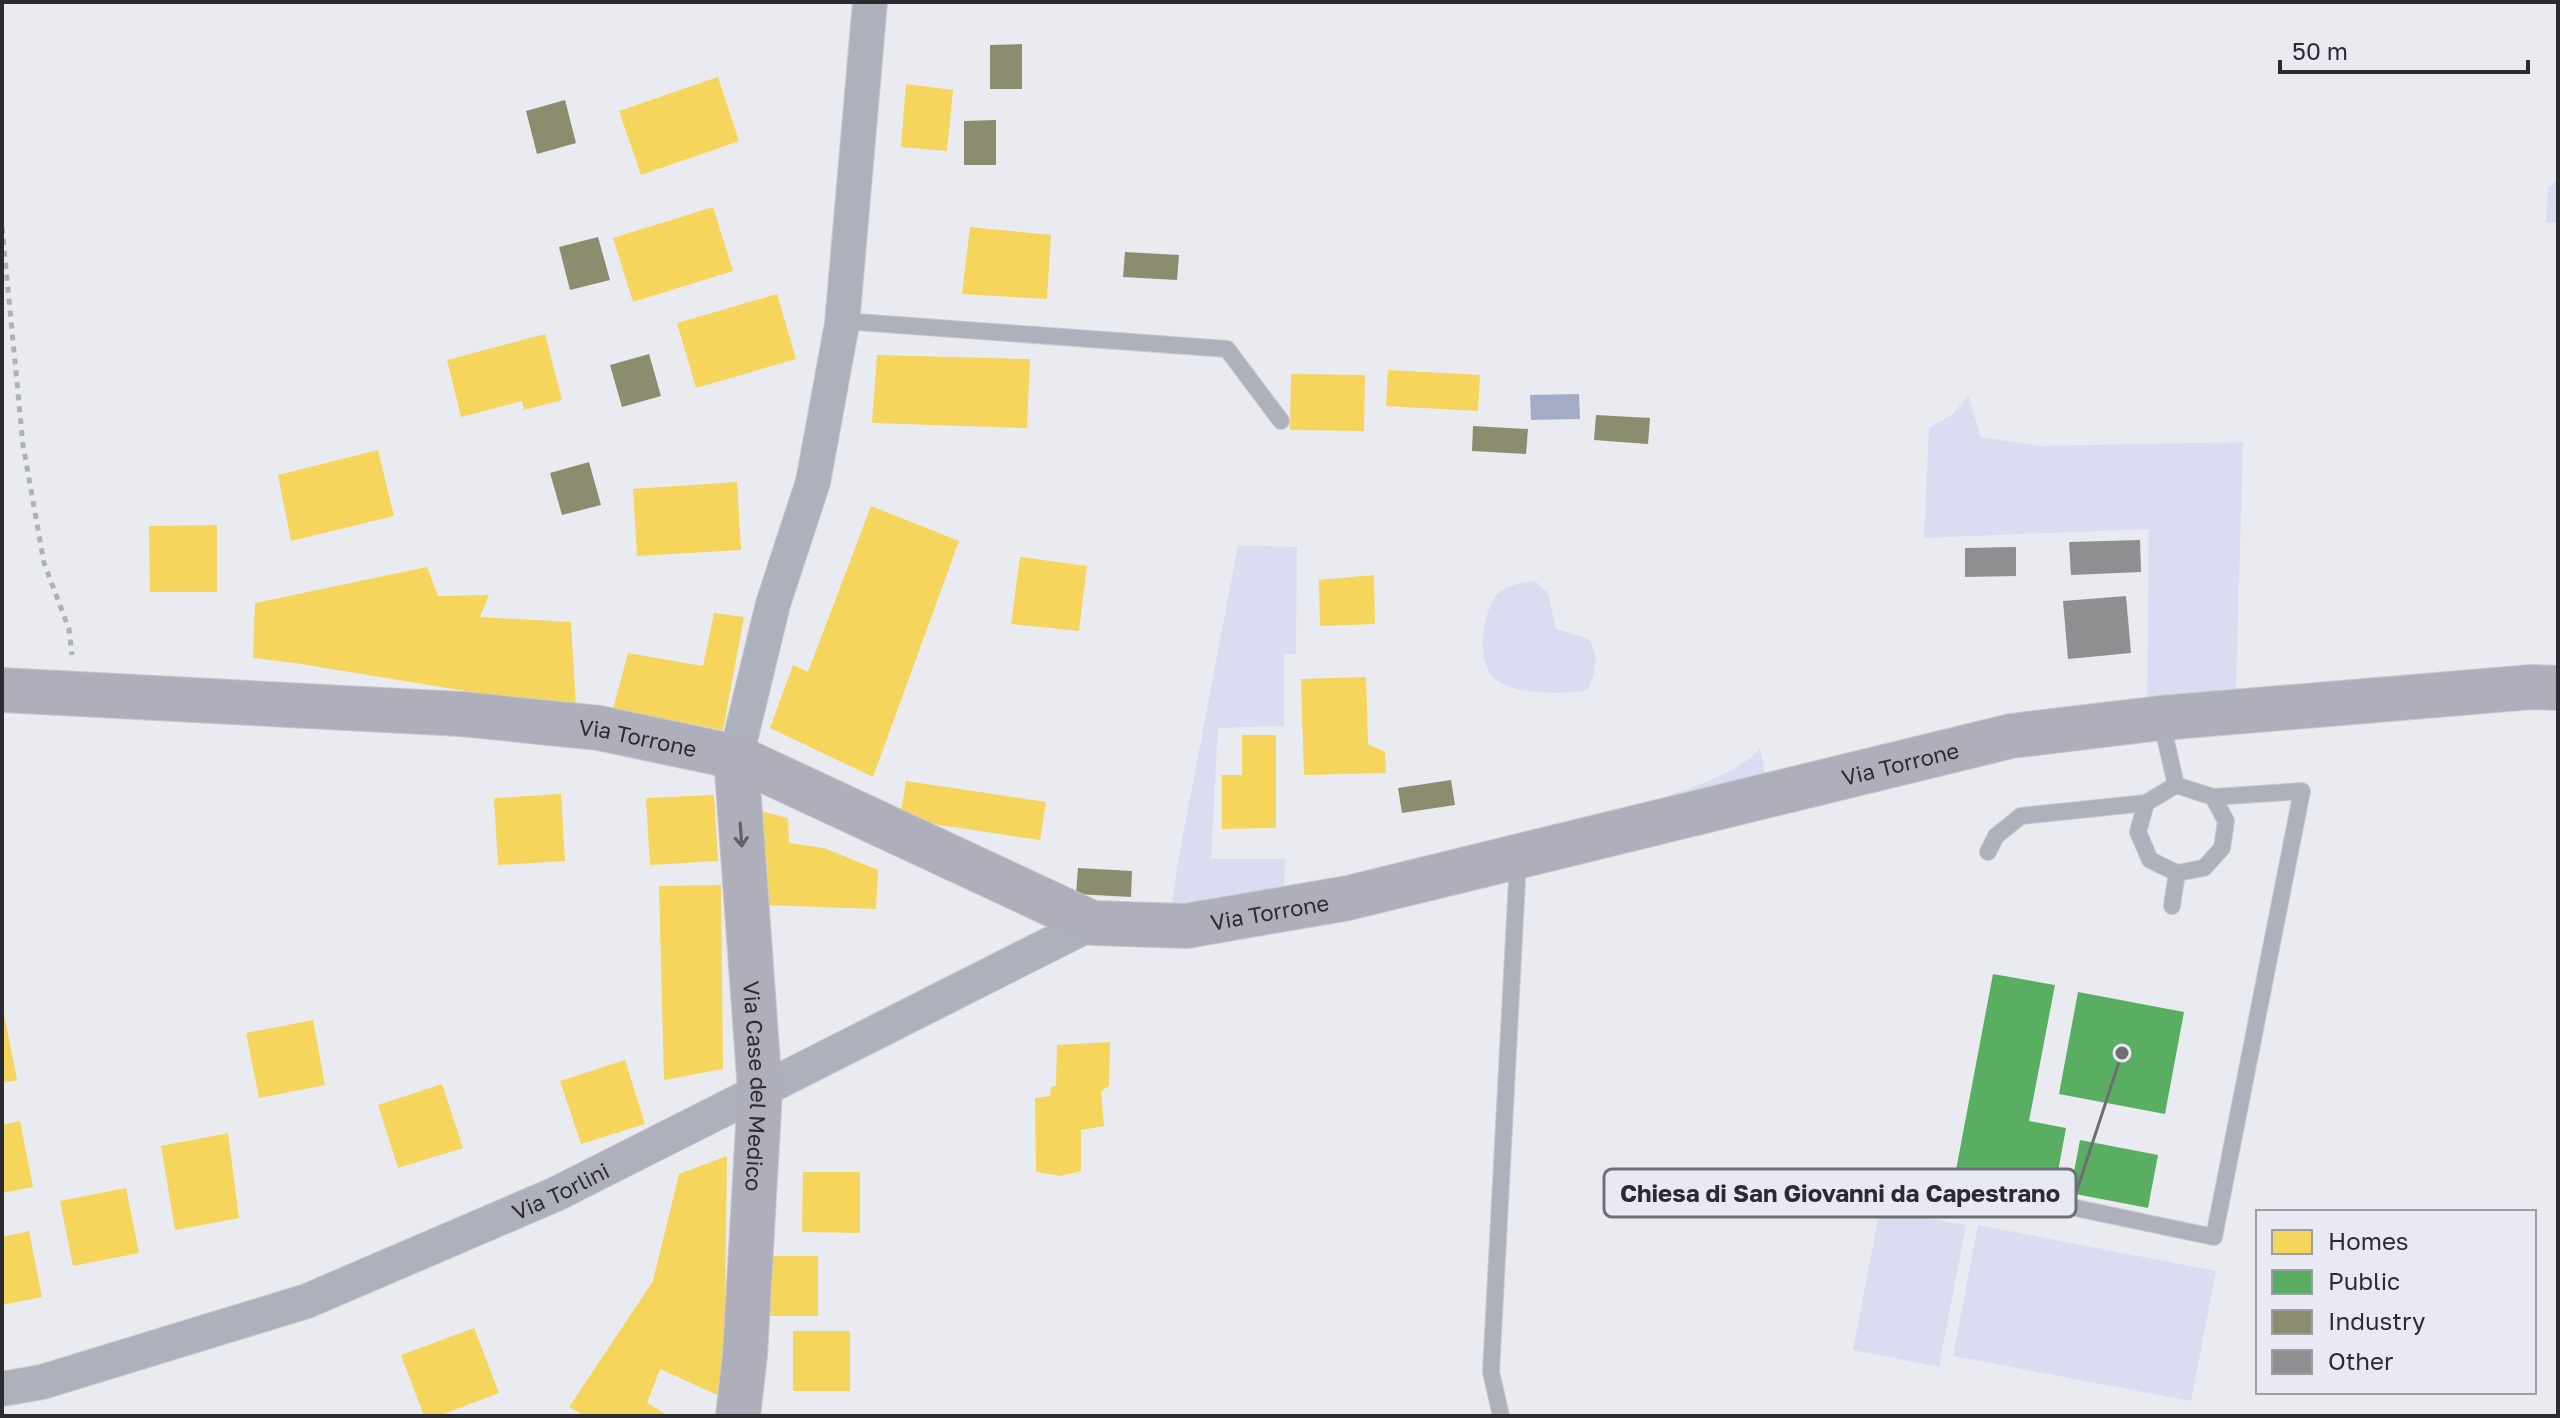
<svg xmlns="http://www.w3.org/2000/svg" width="2560" height="1418" font-family="'Golos Text',sans-serif">
<style>
.green{fill:#daddf1}
.water{fill:#a5aac7}
.homes{fill:#f6d55c}
.public{fill:#5aae61}
.industry{fill:#8c8c6e}
.building{fill:#8f8f92}
.lines{fill:none;stroke-linecap:round;stroke-linejoin:round}
.lane-casing{stroke:#c9c9cd;stroke-width:18}
.street-casing{stroke:#c9c9cd;stroke-width:36}
.secondary-casing{stroke:#c9c9cd;stroke-width:46}
.path{stroke:#afb1ba;stroke-width:5;stroke-dasharray:6 6;stroke-linecap:butt}
.lane{stroke:#aeb0bb;stroke-width:16}
.street{stroke:#aeb0bb;stroke-width:34}
.secondary{stroke:#aeafbb;stroke-width:44}
.oneway{stroke:#606068}
.labels{text-anchor:middle;dominant-baseline:central;stroke-width:8;stroke-linejoin:round;paint-order:stroke}
.street-label{font-size:22px;fill:#2c2c30;stroke:#e8e9f2}
.leader{fill:none;stroke:#6e6f73;stroke-width:3}
.callout-dot{fill:#6e6f73;stroke:#e8e9f2;stroke-width:3}
.callout{fill:#e8e9f2;stroke:#6e6f73;stroke-width:3}
.callout-label{font-size:24px;text-anchor:middle;font-weight:bold;fill:#2c2c30}
</style>
<rect width="100%" height="100%" fill="#eaebf0"/>
<g class="green">
<path d="M 2558,179 L 2558,223 L 2546,222 L 2548,188 Z"/>
<path d="M 1968,395 L 1981,437 L 2040,446 L 2243,442 L 2236,692 L 2147,702 L 2149,529 L 1924,538 L 1929,428 L 1953,414 Z"/>
<path d="M 1238,545 L 1297,547 L 1296,654 L 1284,654 L 1284,726 L 1218,728 L 1211,859 L 1285,859 L 1284,896 L 1172,907 L 1177,867 Z"/>
<path d="M 1535,581 L 1548,593 L 1556,629 L 1589,639 C 1599,657 1596,671 1588,690 C 1568,695 1512,694 1496,680 C 1476,663 1481,618 1495,597 C 1503,586 1522,582 1535,581 Z"/>
<path d="M 1760,748 L 1765,774 L 1598,817 C 1641,803 1733,782 1760,748 Z"/>
<path d="M 1880,1209 L 1966,1225 L 1939,1367 L 1853,1350 Z"/>
<path d="M 1978,1225 L 2216,1271 L 2191,1401 L 1953,1356 Z"/>
</g>
<path class="water" d="M 1579,394 L 1580,419 L 1531,420 L 1530,395 Z"/>
<g class="homes">
<path d="M 718,77 L 739,141 L 641,175 L 619,111 Z"/>
<path d="M 906,84 L 953,90 L 947,151 L 901,147 Z"/>
<path d="M 713,207 L 733,271 L 633,302 L 613,238 Z"/>
<path d="M 970,227 L 1051,235 L 1047,299 L 962,294 Z"/>
<path d="M 777,294 L 796,359 L 696,388 L 677,323 Z"/>
<path d="M 545,334 L 562,400 L 524,410 L 522,401 L 461,417 L 447,360 Z"/>
<path d="M 877,355 L 1030,359 L 1027,428 L 872,423 Z"/>
<path d="M 1388,370 L 1480,375 L 1478,411 L 1386,406 Z"/>
<path d="M 1291,374 L 1365,375 L 1364,431 L 1290,430 Z"/>
<path d="M 378,450 L 394,516 L 291,541 L 278,475 Z"/>
<path d="M 737,482 L 741,550 L 637,556 L 633,489 Z"/>
<path d="M 871,506 L 959,541 L 873,777 L 770,728 L 793,665 L 808,672 Z"/>
<path d="M 217,525 L 217,592 L 150,592 L 149,526 Z"/>
<path d="M 1020,557 L 1087,566 L 1079,631 L 1011,624 Z"/>
<path d="M 427,567 L 438,596 L 489,595 L 480,617 L 571,622 L 576,709 L 295,663 L 253,658 L 255,603 Z"/>
<path d="M 1374,575 L 1375,624 L 1320,626 L 1319,580 Z"/>
<path d="M 714,613 L 744,617 L 723,730 L 613,709 L 628,653 L 703,666 Z"/>
<path d="M 1366,677 L 1368,744 L 1385,752 L 1386,773 L 1304,775 L 1301,679 Z"/>
<path d="M 1242,735 L 1276,735 L 1276,828 L 1222,829 L 1222,775 L 1242,775 Z"/>
<path d="M 906,781 L 1046,802 L 1040,840 L 900,819 Z"/>
<path d="M 561,794 L 565,861 L 498,865 L 494,798 Z"/>
<path d="M 714,795 L 718,861 L 650,865 L 646,798 Z"/>
<path d="M 756,810 L 788,818 L 789,843 L 824,848 L 878,870 L 876,909 L 764,905 Z"/>
<path d="M 721,885 L 723,1069 L 664,1080 L 659,886 Z"/>
<path d="M 3,1009 L 17,1080 L 2,1083 L 2,1010 Z"/>
<path d="M 313,1020 L 325,1085 L 259,1098 L 246,1033 Z"/>
<path d="M 1110,1042 L 1109,1086 L 1101,1091 L 1104,1126 L 1081,1130 L 1081,1171 L 1061,1176 L 1036,1172 L 1035,1098 L 1050,1096 L 1051,1087 L 1056,1086 L 1057,1045 Z"/>
<path d="M 625,1060 L 645,1124 L 581,1144 L 560,1081 Z"/>
<path d="M 442,1084 L 463,1148 L 398,1168 L 378,1105 Z"/>
<path d="M 20,1121 L 33,1187 L 2,1193 L 2,1125 Z"/>
<path d="M 228,1133 L 239,1218 L 175,1230 L 161,1146 Z"/>
<path d="M 727,1156 L 724,1398 L 660,1369 L 647,1403 L 669,1416 L 585,1416 L 569,1407 L 653,1281 L 679,1174 Z"/>
<path d="M 803,1172 L 860,1172 L 860,1233 L 802,1232 Z"/>
<path d="M 126,1188 L 139,1253 L 73,1266 L 60,1201 Z"/>
<path d="M 29,1231 L 42,1297 L 2,1305 L 2,1237 Z"/>
<rect x="761" y="1256" width="57" height="60"/>
<path d="M 474,1328 L 499,1393 L 438,1416 L 424,1416 L 401,1355 Z"/>
<rect x="793" y="1331" width="57" height="60"/>
</g>
<g class="public">
<path d="M 1993,974 L 2055,985 L 2029,1121 L 2066,1128 L 2055,1188 L 1956,1170 Z"/>
<path d="M 2078,992 L 2184,1012 L 2165,1114 L 2059,1094 Z"/>
<path d="M 2080,1140 L 2158,1155 L 2148,1208 L 2070,1193 Z"/>
</g>
<g class="industry">
<path d="M 1022,44 L 1022,89 L 990,89 L 990,45 Z"/>
<path d="M 565,100 L 576,143 L 537,154 L 526,111 Z"/>
<path d="M 996,120 L 996,165 L 964,165 L 964,121 Z"/>
<path d="M 598,237 L 610,280 L 570,290 L 559,247 Z"/>
<path d="M 1125,252 L 1179,255 L 1177,280 L 1123,277 Z"/>
<path d="M 649,354 L 661,396 L 622,407 L 610,365 Z"/>
<path d="M 1596,415 L 1650,418 L 1648,444 L 1594,440 Z"/>
<path d="M 1473,426 L 1528,429 L 1526,454 L 1472,451 Z"/>
<path d="M 589,462 L 601,505 L 562,515 L 550,473 Z"/>
<path d="M 1451,780 L 1455,805 L 1402,813 L 1398,788 Z"/>
<path d="M 1078,868 L 1132,871 L 1131,897 L 1076,894 Z"/>
</g>
<g class="building">
<path d="M 2140,540 L 2141,572 L 2071,575 L 2069,542 Z"/>
<path d="M 2016,547 L 2016,576 L 1965,577 L 1965,548 Z"/>
<path d="M 2126,596 L 2131,653 L 2068,659 L 2063,601 Z"/>
</g>
<g class="lines">
<g class="lane-casing">
<g id="lane">
<path d="M 842,324 L 857,322 L 1227,349 L 1281,421"/>
<path d="M 2161,719 L 2176,785"/>
<path d="M 2146,803 L 2138,832 L 2150,860 L 2177,873 L 2204,868 L 2222,848 L 2226,821 L 2213,797"/>
<path d="M 2172,906 L 2177,873"/>
<path d="M 1971,1186 L 2214,1237 L 2302,791 L 2213,797 L 2176,785 L 2146,803 L 2021,816 L 1996,836 L 1988,852"/>
<path d="M 1501,1416 L 1491,1372 L 1518,861"/>
</g>
</g>
<g class="street-casing">
<g id="street">
<path d="M 736,757 L 773,604 L 813,482 L 842,324 L 870,2"/>
<path id="s1" d="M 2,1389 L 42,1382 L 307,1301 L 556,1194 L 1092,923"/>
</g>
</g>
<g class="secondary-casing">
<g id="secondary">
<path id="s2" d="M 2,690 L 461,714 L 599,728 L 736,757 L 1092,923 L 1186,926 L 1348,898 L 2011,736 L 2161,718 L 2532,687 L 2558,688"/>
<path id="s3" d="M 736,757 L 760,1091 L 745,1355 L 738,1416"/>
</g>
</g>
<path class="path" d="M 2,227 L 23,445 L 44,563 L 69,629 L 72,655"/>
<use href="#lane" class="lane"/>
<use href="#street" class="street"/>
<use href="#secondary" class="secondary"/>
</g>
<defs><path id="oneway-shaft" d="M-6 0H5M1.5-3L5.5 0L1.5 3" fill="none" stroke-width="1.6" stroke-linecap="round" stroke-linejoin="round" transform="scale(2)"/></defs>
<use class="oneway" href="#oneway-shaft" transform="translate(741 835) rotate(86)"/>
<g class="labels">
<g class="street-label">
<text stroke="none"><textPath href="#s2" startOffset="638">Via Torrone</textPath></text>
<text stroke="none"><textPath href="#s2" startOffset="1958">Via Torrone</textPath></text>
<text stroke="none"><textPath href="#s2" startOffset="1310">Via Torrone</textPath></text>
<text stroke="none"><textPath href="#s3" startOffset="330">Via Case del Medico</textPath></text>
<text stroke="none"><textPath href="#s1" startOffset="594">Via Torlini</textPath></text>
</g>
</g>
<path class="leader" d="M2122 1053L2076 1193"/>
<circle class="callout-dot" cx="2122" cy="1053" r="8"/>
<rect class="callout" x="1604" y="1169" width="472" height="48" rx="8"/>
<g class="callout-label">
<text x="1840" y="1202">Chiesa di San Giovanni da Capestrano</text>
</g>
<rect width="2560" height="1418" fill="none" stroke="#2c2c30" stroke-width="8"/>
<rect x="2256" y="1210" width="280" height="184" fill="#e8e9f2" stroke="#9d9da4" stroke-width="2"/>
<rect x="2272" y="1230" width="40" height="24" fill="#f6d55c" stroke="#9d9da4" stroke-width="2"/>
<text x="2328" y="1250" font-size="24" fill="#2c2c30">Homes</text>
<rect x="2272" y="1270" width="40" height="24" fill="#5aae61" stroke="#9d9da4" stroke-width="2"/>
<text x="2328" y="1290" font-size="24" fill="#2c2c30">Public</text>
<rect x="2272" y="1310" width="40" height="24" fill="#8c8c6e" stroke="#9d9da4" stroke-width="2"/>
<text x="2328" y="1330" font-size="24" fill="#2c2c30">Industry</text>
<rect x="2272" y="1350" width="40" height="24" fill="#8f8f92" stroke="#9d9da4" stroke-width="2"/>
<text x="2328" y="1370" font-size="24" fill="#2c2c30">Other</text>
<path d="M2280 60v12h248v-12" fill="none" stroke="#2c2c30" stroke-width="4"/>
<text x="2292" y="60" font-size="24" fill="#2c2c30" stroke="#e8e9f2" stroke-width="6" paint-order="stroke">50 m</text>
</svg>
